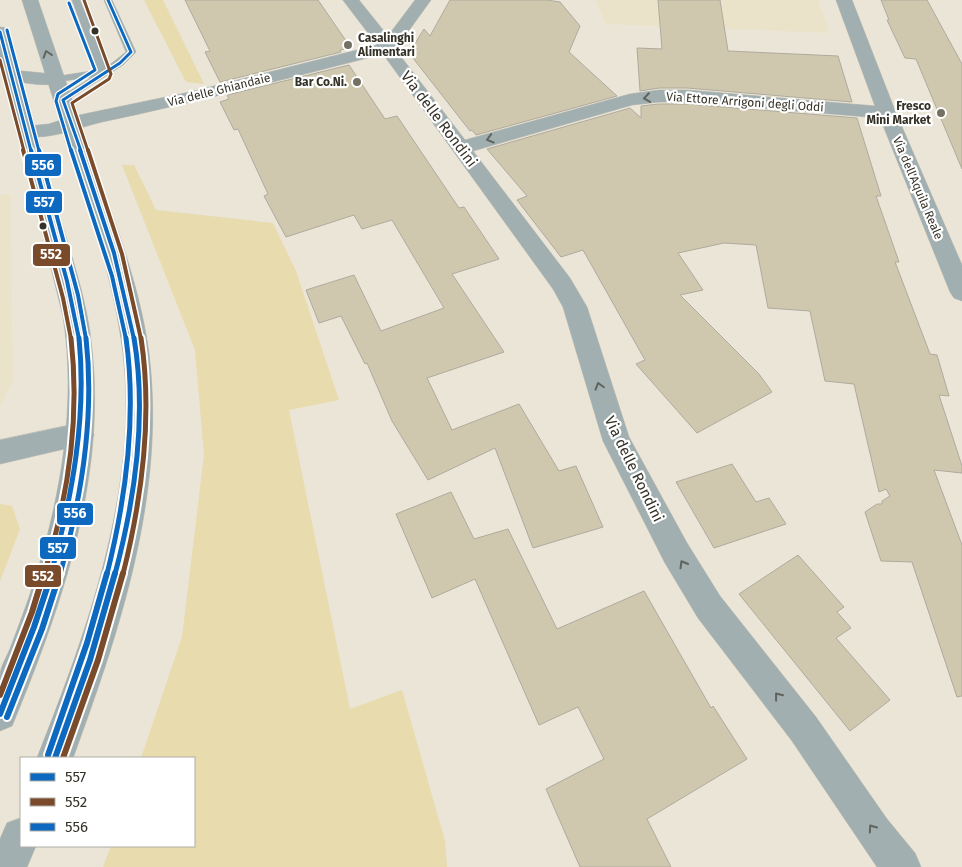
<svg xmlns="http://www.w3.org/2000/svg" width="962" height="867" font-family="'Fira Sans',sans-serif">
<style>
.built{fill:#ebe3c9}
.green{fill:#e8dbad}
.building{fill:#d0c8ae;stroke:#aeaa9e}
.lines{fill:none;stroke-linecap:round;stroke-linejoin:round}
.service-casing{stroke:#c4c0b4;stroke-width:1}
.minor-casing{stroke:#c4c0b4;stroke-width:1}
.tertiary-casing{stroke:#c4c0b4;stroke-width:1}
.service{fill:#a1afb1;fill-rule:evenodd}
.minor{fill:#a1afb1;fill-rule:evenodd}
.tertiary{fill:#a1afb1;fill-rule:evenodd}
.bus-1-far3-casing{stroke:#fff;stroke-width:5.5}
.bus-1-far2-casing{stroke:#fff;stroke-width:7}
.bus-1-far1-casing{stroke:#fff;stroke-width:9}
.bus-1-casing{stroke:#fff;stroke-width:10}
.bus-2-far3-casing{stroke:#fff;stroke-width:5.5}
.bus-2-far2-casing{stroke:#fff;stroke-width:7}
.bus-2-far1-casing{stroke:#fff;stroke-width:9}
.bus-2-casing{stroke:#fff;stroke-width:10}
.bus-3-far3-casing{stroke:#fff;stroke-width:5.5}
.bus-3-far2-casing{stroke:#fff;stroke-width:7}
.bus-3-far1-casing{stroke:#fff;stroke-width:9}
.bus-3-casing{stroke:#fff;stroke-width:10}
.bus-1-far3{stroke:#0c69bf;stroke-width:3}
.bus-1-far2{stroke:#0c69bf;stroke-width:4}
.bus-1-far1{stroke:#0c69bf;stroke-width:5}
.bus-1{stroke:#0c69bf;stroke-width:6}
.bus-2-far3{stroke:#7a4b2a;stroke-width:3}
.bus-2-far2{stroke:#7a4b2a;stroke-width:4}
.bus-2-far1{stroke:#7a4b2a;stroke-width:5}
.bus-2{stroke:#7a4b2a;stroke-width:6}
.bus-3-far3{stroke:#0c69bf;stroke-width:3}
.bus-3-far2{stroke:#0c69bf;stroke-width:4}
.bus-3-far1{stroke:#0c69bf;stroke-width:5}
.bus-3{stroke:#0c69bf;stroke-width:6}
.oneway{stroke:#60635e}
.bus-dot{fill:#343126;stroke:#fff;stroke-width:2}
.poi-dot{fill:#747064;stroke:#fff;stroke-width:2}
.labels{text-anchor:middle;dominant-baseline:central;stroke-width:4.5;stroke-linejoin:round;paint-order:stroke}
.far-poi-label{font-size:12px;font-weight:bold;fill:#343126;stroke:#fff;text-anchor:end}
.far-street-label{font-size:12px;fill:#343126;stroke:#fff}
.street-label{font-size:15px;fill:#343126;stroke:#fff}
.line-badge{stroke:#fff;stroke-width:2}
.badge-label{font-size:14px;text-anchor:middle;font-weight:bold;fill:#fff}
</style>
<rect width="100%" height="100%" fill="#eae5d6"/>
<g class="built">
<path d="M 596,0 L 818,0 L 830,33 L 606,24 Z"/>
<path d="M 0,194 L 11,195 L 13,381 L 0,406 Z"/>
</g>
<g class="green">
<path d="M 144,0 L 163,0 L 204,84 L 186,82 Z"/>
<path d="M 122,165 L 134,165 L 156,210 L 273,223 L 296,271 L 339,400 L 289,410 L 350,709 L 402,690 L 445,841 L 447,867 L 103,867 L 111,846 L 194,846 L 194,758 L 141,758 L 182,637 L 204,455 L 195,350 Z"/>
<path d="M 0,504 L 12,506 L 20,529 L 0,581 Z"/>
</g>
<g class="building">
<path d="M 185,0 L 318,0 L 351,48 L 340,50 L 341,52 L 220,82 L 205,52 L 210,51 Z"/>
<path d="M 450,0 L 547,0 L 560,2 L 580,26 L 569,52 L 617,96 L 476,135 L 472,130 L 470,131 L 409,53 L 424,29 L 430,36 Z"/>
<path d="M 658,0 L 720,0 L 728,51 L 838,56 L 852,102 L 687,88 L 659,88 L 640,91 L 637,48 L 662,49 Z"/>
<path d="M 881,0 L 927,0 L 962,64 L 962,169 L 916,59 L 905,58 L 887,20 L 889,20 Z"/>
<path d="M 349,65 L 385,119 L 397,116 L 459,208 L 464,207 L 499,259 L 452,274 L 504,352 L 427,378 L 452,430 L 519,404 L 559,471 L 576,466 L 603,527 L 533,548 L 495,448 L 428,480 L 392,421 L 367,363 L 365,364 L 341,316 L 319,323 L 306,290 L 354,275 L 381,331 L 444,308 L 392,220 L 362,229 L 354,215 L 286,237 L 264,196 L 268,194 L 238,129 L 234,130 L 220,102 L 229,99 L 227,95 Z"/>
<path d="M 659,104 L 687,104 L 857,118 L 881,196 L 876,196 L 899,262 L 895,262 L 930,354 L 937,355 L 949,396 L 939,395 L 962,466 L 962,473 L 934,470 L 962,545 L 962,696 L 957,697 L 912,562 L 881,561 L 865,512 L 877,504 L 882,504 L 882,501 L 890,496 L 886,489 L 879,492 L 854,384 L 825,381 L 810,311 L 768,308 L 756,245 L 724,243 L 678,253 L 703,290 L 680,295 L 759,374 L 772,392 L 697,433 L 636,364 L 645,360 L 583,250 L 561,257 L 517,200 L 527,196 L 487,149 L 630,108 L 641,118 L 641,106 Z"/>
<path d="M 732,464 L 756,502 L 769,498 L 786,524 L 714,548 L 676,482 Z"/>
<path d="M 451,492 L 474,539 L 508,529 L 557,629 L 644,591 L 711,708 L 713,706 L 747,759 L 647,819 L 671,867 L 580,867 L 546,789 L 604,759 L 578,707 L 539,725 L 475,579 L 432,598 L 396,514 Z"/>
<path d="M 798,555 L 844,607 L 837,612 L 851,628 L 836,638 L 890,700 L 850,731 L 739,594 Z"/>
</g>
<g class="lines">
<g class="service-casing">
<path id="service" d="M 72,0 L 80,0 L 107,67 L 126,52 L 104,0 L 112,0 L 136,52 L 123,65 L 63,103 L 59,102 L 59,98 L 92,77 L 56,82 L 51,79 L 53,77 L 98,70 Z"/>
</g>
<g class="minor-casing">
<g id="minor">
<path d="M 343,0 L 359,0 L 388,36 L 415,0 L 431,0 L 397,47 L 402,58 L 465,140 L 630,94 L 659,90 L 687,90 L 875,106 L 836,0 L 852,0 L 896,113 L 962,265 L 962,301 L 954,298 L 950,292 L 880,118 L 687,102 L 659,102 L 632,105 L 473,151 L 570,278 L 587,307 L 629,437 L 687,543 L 720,596 L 816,717 L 887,819 L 915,853 L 921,867 L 877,867 L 792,741 L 698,618 L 665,563 L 603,441 L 563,307 L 553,289 L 383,54 C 289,78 196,102 102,122 C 76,128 47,142 20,135 L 17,131 L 20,127 L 49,124 L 70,117 L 190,92 L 377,45 Z"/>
<path d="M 12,70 L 62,75 L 65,79 L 62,83 C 44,87 24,83 6,79 L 3,75 L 6,71 Z"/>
<path d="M 80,423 L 90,427 L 94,435 L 90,443 L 0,464 L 0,440 Z"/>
</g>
</g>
<g class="tertiary-casing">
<g id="tertiary">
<path d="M 22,0 L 38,0 C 57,56 76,112 96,168 C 117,228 141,291 149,354 C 166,493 120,630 73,758 L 37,758 C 87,631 139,491 123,353 C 115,287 94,224 73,162 C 56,108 39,54 22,0 Z"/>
<path d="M 0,27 L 6,28 L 8,32 C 26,91 41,151 58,210 C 71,256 88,302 92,350 C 106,480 61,608 12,726 L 0,731 C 0,713 0,693 0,674 C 1,665 8,655 11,646 C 19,625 27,604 34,582 C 61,496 77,405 63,316 L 0,64 Z"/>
<path d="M 21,818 L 21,846 L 36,846 L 27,867 L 0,867 L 0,839 L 7,823 Z"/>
</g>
</g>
<use href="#service" class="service"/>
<use href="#minor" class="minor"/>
<use href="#tertiary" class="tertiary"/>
<g class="bus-1-far3-casing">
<g id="bus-1-far3">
<path d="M 0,32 L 31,151"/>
<path d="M 81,151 L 63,100 L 120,63 L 131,52 L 108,0"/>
</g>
</g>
<g class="bus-1-far2-casing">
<g id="bus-1-far2">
<path d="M 31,150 L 67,281 L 79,339"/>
<path d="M 80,150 L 114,253 L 134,339"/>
</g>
</g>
<g class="bus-1-far1-casing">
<g id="bus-1-far1">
<path d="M 51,574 C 72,497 87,418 79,338"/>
<path d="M 115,574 C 135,499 147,415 134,338"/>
</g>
</g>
<g class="bus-1-casing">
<g id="bus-1">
<path d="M 0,714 L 34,627 L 52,573"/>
<path d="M 55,758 L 90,660 L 115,573"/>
</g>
</g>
<g class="bus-2-far3-casing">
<g id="bus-2-far3">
<path d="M 84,0 L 111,74 L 109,79 L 72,103 L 88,151"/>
<path d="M 0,60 L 24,151"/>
</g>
</g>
<g class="bus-2-far2-casing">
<g id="bus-2-far2">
<path d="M 23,150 L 63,298 L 71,339"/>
<path d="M 88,150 L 122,254 L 141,339"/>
</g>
</g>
<g class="bus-2-far1-casing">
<g id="bus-2-far1">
<path d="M 44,574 C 68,499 80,417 71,338"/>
<path d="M 123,574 C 142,498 153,416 141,338"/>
</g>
</g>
<g class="bus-2-casing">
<g id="bus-2">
<path d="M 0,695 L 32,612 L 44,573"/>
<path d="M 63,758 L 98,660 L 123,573"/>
</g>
</g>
<g class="bus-3-far3-casing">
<g id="bus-3-far3">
<path d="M 69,3 L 95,70 L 58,94 L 56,101 L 71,151"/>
<path d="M 7,30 L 39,151"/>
</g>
</g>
<g class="bus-3-far2-casing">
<g id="bus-3-far2">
<path d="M 39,150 L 78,295 L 86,339"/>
<path d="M 71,150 L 112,276 L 126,339"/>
</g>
</g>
<g class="bus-3-far1-casing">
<g id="bus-3-far1">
<path d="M 60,574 C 82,497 95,418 86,338"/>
<path d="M 107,574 C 126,498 137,416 126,338"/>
</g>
</g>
<g class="bus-3-casing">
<g id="bus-3">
<path d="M 7,717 L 42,629 L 60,573"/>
<path d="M 48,755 L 87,643 L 107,573"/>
</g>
</g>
<use href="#bus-1-far3" class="bus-1-far3"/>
<use href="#bus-1-far2" class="bus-1-far2"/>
<use href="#bus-1-far1" class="bus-1-far1"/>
<use href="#bus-1" class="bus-1"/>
<use href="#bus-2-far3" class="bus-2-far3"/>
<use href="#bus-2-far2" class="bus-2-far2"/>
<use href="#bus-2-far1" class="bus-2-far1"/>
<use href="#bus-2" class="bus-2"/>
<use href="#bus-3-far3" class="bus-3-far3"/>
<use href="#bus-3-far2" class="bus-3-far2"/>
<use href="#bus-3-far1" class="bus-3-far1"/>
<use href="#bus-3" class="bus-3"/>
</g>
<defs><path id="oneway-chevron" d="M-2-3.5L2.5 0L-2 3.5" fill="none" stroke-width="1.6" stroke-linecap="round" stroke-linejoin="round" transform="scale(1.25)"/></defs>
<g class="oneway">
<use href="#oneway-chevron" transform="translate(47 54) rotate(-108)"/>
<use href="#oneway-chevron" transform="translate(647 98) rotate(172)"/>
<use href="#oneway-chevron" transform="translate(490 139) rotate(164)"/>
<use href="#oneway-chevron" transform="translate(599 386) rotate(-106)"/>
<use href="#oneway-chevron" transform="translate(683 564) rotate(-120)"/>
<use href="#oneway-chevron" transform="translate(778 696) rotate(-128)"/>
<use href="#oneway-chevron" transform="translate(872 828) rotate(-125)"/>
</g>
<g class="bus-dot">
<circle cx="95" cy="31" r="4.5"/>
<circle cx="43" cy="226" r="4.5"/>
</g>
<g class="poi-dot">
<circle cx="348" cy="45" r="5"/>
<circle cx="357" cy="82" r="5"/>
<circle cx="941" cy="113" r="5"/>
</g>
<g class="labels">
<g class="far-poi-label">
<text x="358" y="38" text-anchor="start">Casalinghi<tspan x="358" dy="14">Alimentari</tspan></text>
<text x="347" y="82">Bar Co.Ni.</text>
<text x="931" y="106">Fresco<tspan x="931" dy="14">Mini Market</tspan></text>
</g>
<g class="far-street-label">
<text transform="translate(219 90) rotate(-14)">Via delle Ghiandaie</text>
<text transform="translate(745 102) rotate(4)">Via Ettore Arrigoni degli Oddi</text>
<text transform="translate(918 188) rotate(67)">Via dell'Aquila Reale</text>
</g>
<g class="street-label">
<text transform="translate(439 119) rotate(53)">Via delle Rondini</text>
<text transform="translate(634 469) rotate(64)">Via delle Rondini</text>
</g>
</g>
<g class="line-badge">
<rect x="24" y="153" width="38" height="24" rx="5" fill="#0c69bf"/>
<rect x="25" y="190" width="38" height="24" rx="5" fill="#0c69bf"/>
<rect x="32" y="243" width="39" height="24" rx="5" fill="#7a4b2a"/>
<rect x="56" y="502" width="38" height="24" rx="5" fill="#0c69bf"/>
<rect x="39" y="536" width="38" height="24" rx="5" fill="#0c69bf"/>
<rect x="24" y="564" width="38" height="24" rx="5" fill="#7a4b2a"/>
</g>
<g class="badge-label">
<text x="43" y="170">556</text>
<text x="44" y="207">557</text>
<text x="51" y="259">552</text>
<text x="75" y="518">556</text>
<text x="58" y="553">557</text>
<text x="43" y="581">552</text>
</g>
<rect x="20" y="757" width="175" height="90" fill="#ffffff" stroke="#aeada8"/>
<rect x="30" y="773" width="25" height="8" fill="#0c69bf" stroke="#aeada8"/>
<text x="65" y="782" font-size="15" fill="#343126">557</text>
<rect x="30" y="798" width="25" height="8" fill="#7a4b2a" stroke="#aeada8"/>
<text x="65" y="807" font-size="15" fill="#343126">552</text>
<rect x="30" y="823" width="25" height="8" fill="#0c69bf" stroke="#aeada8"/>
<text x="65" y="832" font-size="15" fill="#343126">556</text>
</svg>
